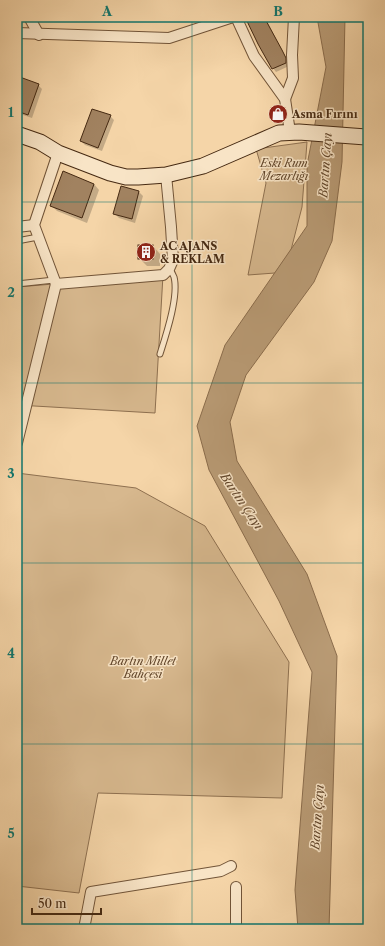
<svg xmlns="http://www.w3.org/2000/svg" width="385" height="946" font-family="'Libre Caslon Text',serif">
<style>
.green{fill:#d7b88e;stroke:#8e7050}
.water{fill:#b99b75;stroke:#8b6d4d}
.shadow{fill:#0003}
.building{fill:#a18260;stroke:#452912}
.lines{fill:none;stroke-linecap:round;stroke-linejoin:round}
.service-casing{stroke:#715438;stroke-width:7}
.minor-casing{stroke:#715438;stroke-width:12}
.secondary-casing{stroke:#452912;stroke-width:17}
.service{stroke:#f8e4c6;stroke-width:5}
.minor{stroke:#f8e4c6;stroke-width:10}
.secondary{stroke:#f8e4c6;stroke-width:15}
.grid{fill:none;stroke:#0f766e;stroke-width:1;stroke-opacity:0.55}
.labels{text-anchor:middle;dominant-baseline:central;stroke-width:3;stroke-linejoin:round;paint-order:stroke}
.poi-label{font-size:11px;font-weight:bold;fill:#452912;stroke:#f8e4c6;text-anchor:start}
.park-label{font-size:11px;font-style:italic;fill:#62462b;stroke:#f8e4c6}
.water-label{font-size:12px;font-style:italic;fill:#62462b;stroke:#f8e4c6}
.neatline{fill:none;stroke:#0f766e;stroke-width:1.5}
.grid-label{font-size:13px;text-anchor:middle;font-weight:bold;fill:#0f766e}
</style>
<rect width="100%" height="100%" fill="#f5d5a8"/>
<filter id="stains"><feTurbulence type="fractalNoise" baseFrequency=".005" numOctaves="4"/><feColorMatrix values="0 0 0 0 .2 0 0 0 0 .09 0 0 0 0 .02 0 0 0 .5 -.17"/></filter>
<radialGradient id="worn" r=".72"><stop offset=".6" stop-color="#630" stop-opacity="0"/><stop offset="1" stop-color="#630" stop-opacity=".3"/></radialGradient>
<g class="green">
<path d="M 307,142 L 302,207 L 291,250 L 275,273 L 248,275 L 266,183 L 256,149 Z"/>
<path d="M 163,275 L 155,413 L 17,405 L 17,325 L 21,325 L 17,287 Z"/>
<path d="M 17,473 L 136,488 L 205,526 L 289,662 L 282,798 L 98,793 L 79,893 L 17,886 Z"/>
</g>
<path class="water" d="M 317,17 L 345,17 L 342,162 L 332,241 L 314,282 L 246,375 L 230,422 L 237,461 L 307,574 L 337,656 L 329,929 L 298,929 L 295,890 L 312,672 L 279,601 L 209,470 L 197,426 L 225,345 L 307,226 L 307,165 L 326,67 Z"/>
<g class="shadow">
<path d="M 246,17 L 265,17 L 288,62 L 289,66 L 276,72 L 273,68 Z"/>
<path d="M 17,81 L 38,85 L 42,89 L 32,118 L 17,113 Z"/>
<path d="M 110,116 L 114,120 L 102,151 L 85,145 L 81,141 Z"/>
<path d="M 94,184 L 99,190 L 87,223 L 57,211 L 52,206 Z"/>
<path d="M 122,187 L 139,192 L 143,196 L 135,223 L 119,218 L 115,214 Z"/>
<path d="M 153,246 L 160,254 L 160,266 L 147,266 L 139,258 Z"/>
</g>
<g class="building">
<path d="M 245,17 L 264,17 L 282,50 L 286,58 L 286,63 L 272,69 L 258,44 Z"/>
<path d="M 17,76 L 39,84 L 28,115 L 17,111 Z"/>
<path d="M 92,109 L 111,115 L 98,148 L 80,141 Z"/>
<path d="M 63,171 L 94,184 L 82,218 L 50,206 Z"/>
<path d="M 121,186 L 139,191 L 132,219 L 113,214 Z"/>
<rect x="138" y="245" width="15" height="14"/>
</g>
<g class="lines">
<g class="service-casing">
<g id="service">
<path d="M 17,241 L 38,237"/>
<path d="M 17,284 L 54,280"/>
<path d="M 160,354 C 166,335 179,296 174,277 C 173,274 171,271 169,269"/>
</g>
</g>
<g class="minor-casing">
<g id="minor">
<path d="M 29,17 L 39,35"/>
<path d="M 236,17 L 254,56 L 285,99 L 290,132"/>
<path d="M 17,33 L 169,38 L 233,17"/>
<path d="M 285,99 L 293,78 L 292,55 L 294,17"/>
<path d="M 17,227 L 34,225"/>
<path d="M 56,284 L 34,225 L 58,153"/>
<path d="M 17,443 L 56,284 L 163,275 L 169,269 L 173,260 L 171,227 L 166,175"/>
<path d="M 236,887 L 236,929"/>
<path d="M 84,929 L 91,892 L 221,871 L 231,866"/>
</g>
</g>
<g class="secondary-casing">
<path id="secondary" d="M 17,134 L 40,142 L 58,153 L 110,173 L 126,177 L 138,177 L 166,175 L 203,166 L 279,133 L 299,132 L 366,137 L 368,138"/>
</g>
<use href="#service" class="service"/>
<use href="#minor" class="minor"/>
<use href="#secondary" class="secondary"/>
</g>
<path class="grid" d="M 192,17 L 192,929M 17,202 L 368,202M 17,383 L 368,383M 17,563 L 368,563M 17,744 L 368,744"/>
<defs>
<g id="shop-disc" transform="scale(1)"><circle r="9.5" fill="#8f2418" stroke="#f8e4c6"/><path d="M-5-2.5h2.3a2.7 3.5 0 0 1 5.4 0H5L5.5 6h-11ZM-1.5-2.5h3a1.5 2.3 0 0 0-3 0Z" fill="#fff"/></g>
<g id="building-disc" transform="scale(1)"><circle r="9.5" fill="#8f2418" stroke="#f8e4c6"/><path d="M-4-6H4V6H1V3H-1V6H-4ZM-2.5-4.3h1.7v1.8h-1.7ZM.8-4.3h1.7v1.8H.8ZM-2.5-1h1.7V.8h-1.7ZM.8-1h1.7V.8H.8Z" fill="#fff"/></g>
</defs>
<g fill-rule="evenodd">
<use href="#shop-disc" x="278" y="114"/>
<use href="#building-disc" x="146" y="252"/>
</g>
<g class="labels">
<g class="poi-label">
<text x="292" y="114">Asma Fırını</text>
<text x="160" y="246">AC AJANS<tspan x="160" dy="13">&amp; REKLAM</tspan></text>
</g>
<g class="park-label">
<text x="284" y="163">Eski Rum<tspan x="284" dy="13">Mezarlığı</tspan></text>
<text x="143" y="661">Bartın Millet<tspan x="143" dy="13">Bahçesi</tspan></text>
</g>
<g class="water-label">
<text transform="translate(325 165) rotate(-86)">Bartın Çayı</text>
<text transform="translate(242 501) rotate(56)">Bartın Çayı</text>
<text transform="translate(317 817) rotate(-86)">Bartın Çayı</text>
</g>
</g>
<rect width="385" height="946" fill="none" stroke="#f5d5a8" stroke-width="44"/>
<path d="M32 908v6h69v-6" fill="none" stroke="#452912" stroke-width="2"/>
<text x="38" y="908" font-size="12" fill="#452912" stroke="#f8e4c6" stroke-width="3" paint-order="stroke">50 m</text>
<rect x="22" y="22" width="341" height="902" class="neatline"/>
<g class="grid-label">
<text x="107" y="16">A</text>
<text x="278" y="16">B</text>
<text x="11" y="117">1</text>
<text x="11" y="297">2</text>
<text x="11" y="478">3</text>
<text x="11" y="658">4</text>
<text x="11" y="838">5</text>
</g>
<rect width="100%" height="100%" filter="url(#stains)"/>
<rect width="100%" height="100%" fill="url(#worn)"/>
</svg>
